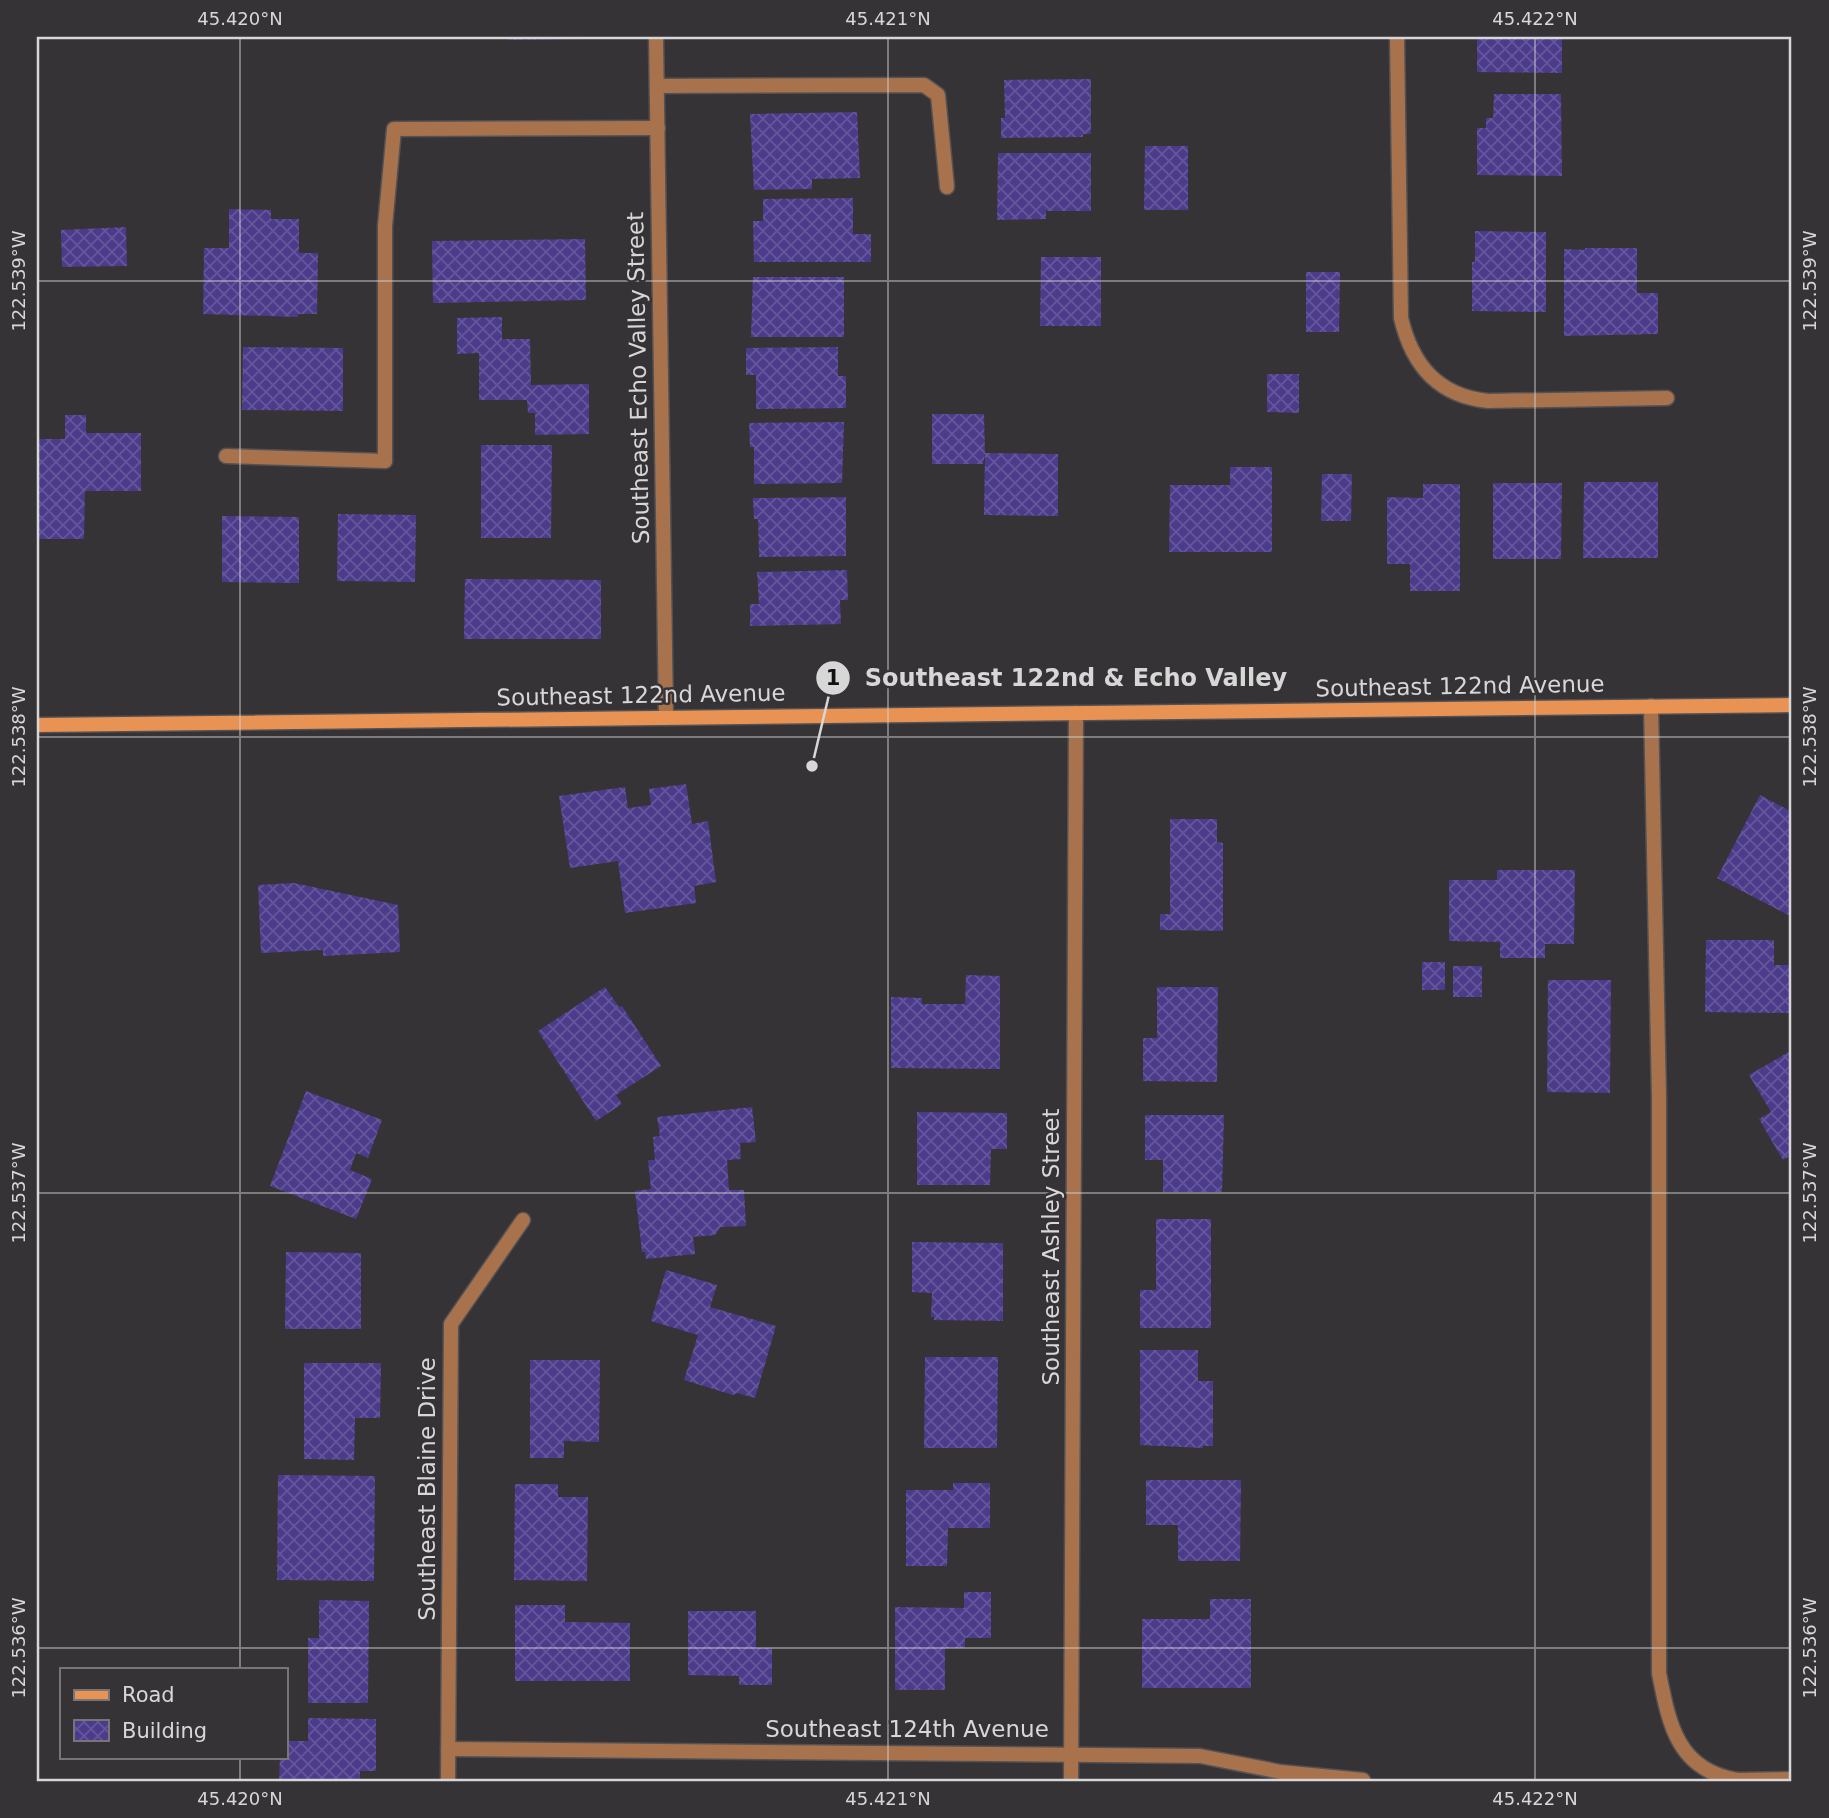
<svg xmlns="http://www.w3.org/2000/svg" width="1829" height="1818" font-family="'DejaVu Sans',sans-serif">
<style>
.building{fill:url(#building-cross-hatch)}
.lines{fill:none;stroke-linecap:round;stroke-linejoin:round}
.service-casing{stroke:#535153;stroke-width:17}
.minor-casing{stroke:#535153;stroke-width:17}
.secondary-casing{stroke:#535153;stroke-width:17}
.service{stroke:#a7724c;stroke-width:14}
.minor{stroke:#a7724c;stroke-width:14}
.secondary{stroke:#e89354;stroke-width:14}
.ticks{fill:none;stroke:#d8d7d8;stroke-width:2;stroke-opacity:0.45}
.labels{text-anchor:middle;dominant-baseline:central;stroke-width:5;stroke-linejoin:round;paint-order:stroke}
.street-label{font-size:23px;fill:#d8d7d8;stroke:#363336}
.leader{fill:none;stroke:#d8d7d8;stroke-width:2.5}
.callout-dot{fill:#d8d7d8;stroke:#363336;stroke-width:2.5}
.mark-label{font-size:21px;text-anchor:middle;font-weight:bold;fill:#111}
.callout-label{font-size:24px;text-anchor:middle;font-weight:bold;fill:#d8d7d8;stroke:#363336;stroke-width:5;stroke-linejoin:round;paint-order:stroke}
.neatline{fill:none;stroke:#d8d7d8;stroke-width:2.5}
.ticks-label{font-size:18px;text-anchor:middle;fill:#d8d7d8}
</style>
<defs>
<pattern id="building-cross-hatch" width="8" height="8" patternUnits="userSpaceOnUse" patternTransform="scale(1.75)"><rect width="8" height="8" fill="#4c3a8b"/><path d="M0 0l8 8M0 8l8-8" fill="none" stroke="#65569b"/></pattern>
</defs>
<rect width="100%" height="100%" fill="#363336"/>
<g class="building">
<path d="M 508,37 L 583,37 L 583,39 L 508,40 Z"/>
<path d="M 1477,37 L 1562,37 L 1562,73 L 1477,72 Z"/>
<path d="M 1091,79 L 1091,134 L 1083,134 L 1083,137 L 1001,138 L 1001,118 L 1005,118 L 1004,80 Z"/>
<path d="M 1494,94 L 1561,94 L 1562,176 L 1477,175 L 1477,128 L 1486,128 L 1486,118 L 1493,118 Z"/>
<path d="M 857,112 L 860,178 L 812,179 L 812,189 L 754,190 L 750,114 Z"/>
<path d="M 1145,146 L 1188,146 L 1188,210 L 1144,210 Z"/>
<path d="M 998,153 L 1091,153 L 1091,211 L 1046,211 L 1046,219 L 997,220 Z"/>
<path d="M 853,198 L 853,234 L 871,234 L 871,262 L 754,262 L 753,221 L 763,221 L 763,199 Z"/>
<path d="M 229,209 L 271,210 L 271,219 L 299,219 L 299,253 L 318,253 L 317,314 L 298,314 L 298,317 L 203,314 L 204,248 L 229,248 Z"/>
<path d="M 126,227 L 127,266 L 62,267 L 61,230 Z"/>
<path d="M 1475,231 L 1546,232 L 1546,312 L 1472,311 L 1472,262 L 1475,262 Z"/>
<path d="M 585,239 L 586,300 L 433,303 L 432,241 Z"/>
<path d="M 1585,248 L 1637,248 L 1637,293 L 1658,293 L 1658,334 L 1564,336 L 1564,249 L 1585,250 Z"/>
<path d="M 1041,257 L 1101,257 L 1101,326 L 1040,326 Z"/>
<path d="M 1306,272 L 1340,272 L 1339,332 L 1306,332 Z"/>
<path d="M 753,277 L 844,277 L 844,337 L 751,337 Z"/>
<path d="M 502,317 L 502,339 L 530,339 L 531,385 L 589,384 L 589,434 L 535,435 L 535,413 L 528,413 L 527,400 L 479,400 L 479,353 L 457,354 L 457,318 Z"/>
<path d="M 243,347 L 343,348 L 343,411 L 242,410 Z"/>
<path d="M 838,347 L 838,376 L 846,376 L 846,408 L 756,409 L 756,375 L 746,375 L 746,348 Z"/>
<path d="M 1267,374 L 1299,374 L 1299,413 L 1267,412 Z"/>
<path d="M 932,414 L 984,414 L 985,453 L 1058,454 L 1058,516 L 984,515 L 985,454 L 983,464 L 932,464 Z"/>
<path d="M 65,415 L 86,415 L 86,433 L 141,433 L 141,491 L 85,491 L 84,539 L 37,539 L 37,439 L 65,439 Z"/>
<path d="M 844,422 L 842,483 L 754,484 L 754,447 L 750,447 L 749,423 Z"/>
<path d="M 481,445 L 552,445 L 551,538 L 481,538 Z"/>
<path d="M 1230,467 L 1272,467 L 1272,552 L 1169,552 L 1170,485 L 1230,485 Z"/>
<path d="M 1322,474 L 1352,474 L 1351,521 L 1321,521 Z"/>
<path d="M 1584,482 L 1658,482 L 1658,558 L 1583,558 Z"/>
<path d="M 1493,483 L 1562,483 L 1561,559 L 1493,559 Z"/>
<path d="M 1423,484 L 1460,484 L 1460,591 L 1410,591 L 1410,564 L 1387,564 L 1387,497 L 1423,498 Z"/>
<path d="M 846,497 L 846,556 L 759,557 L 758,519 L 754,519 L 753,498 Z"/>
<path d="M 338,514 L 416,515 L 415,582 L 337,581 Z"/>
<path d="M 222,516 L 299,517 L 299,583 L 222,582 Z"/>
<path d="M 847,570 L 848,600 L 840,600 L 841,624 L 750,626 L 750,604 L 759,604 L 757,572 Z"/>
<path d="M 465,579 L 601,580 L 601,639 L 464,639 Z"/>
<path d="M 686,784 L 692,824 L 708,821 L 716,882 L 694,886 L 696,903 L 625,913 L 618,861 L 570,868 L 559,796 L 625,787 L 628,808 L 651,805 L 649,789 Z"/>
<path d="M 1760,795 L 1792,812 L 1792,917 L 1717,878 Z"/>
<path d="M 1170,819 L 1217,819 L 1217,842 L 1223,843 L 1223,931 L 1160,930 L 1160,914 L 1170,914 Z"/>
<path d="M 1497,870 L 1575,870 L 1574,944 L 1545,944 L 1545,958 L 1500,958 L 1500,942 L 1449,941 L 1449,880 L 1497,880 Z"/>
<path d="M 294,883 L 398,905 L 400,952 L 323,956 L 323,950 L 261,953 L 258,885 Z"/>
<path d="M 1706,940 L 1774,940 L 1774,965 L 1791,965 L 1790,1013 L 1705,1012 Z"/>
<rect x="1422" y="962" width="23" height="28"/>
<rect x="1453" y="966" width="29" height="31"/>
<path d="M 966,975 L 1000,976 L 1000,1069 L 891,1068 L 891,997 L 922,998 L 922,1004 L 965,1004 Z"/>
<path d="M 1548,980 L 1611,980 L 1610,1093 L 1547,1092 Z"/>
<path d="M 605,987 L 619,1007 L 622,1006 L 661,1066 L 616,1095 L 622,1104 L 596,1121 L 538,1031 Z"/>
<path d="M 1157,987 L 1218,987 L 1217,1082 L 1143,1081 L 1143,1038 L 1157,1038 Z"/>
<path d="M 1792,1050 L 1792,1155 L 1783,1160 L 1759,1119 L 1771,1112 L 1749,1075 Z"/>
<path d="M 306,1091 L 382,1120 L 368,1158 L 356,1153 L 350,1170 L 372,1179 L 356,1219 L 270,1186 Z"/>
<path d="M 752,1107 L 756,1142 L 740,1143 L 741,1159 L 727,1160 L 729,1190 L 744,1190 L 746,1226 L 721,1227 L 715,1235 L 693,1237 L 695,1254 L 646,1259 L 645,1252 L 642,1252 L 635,1191 L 651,1189 L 648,1160 L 655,1160 L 653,1137 L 660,1136 L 657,1117 Z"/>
<path d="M 917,1112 L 1007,1113 L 1007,1149 L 991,1149 L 990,1185 L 917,1185 Z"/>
<path d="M 1145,1115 L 1224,1115 L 1222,1192 L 1163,1192 L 1163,1160 L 1145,1160 Z"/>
<path d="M 1156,1219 L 1211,1219 L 1211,1328 L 1140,1328 L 1140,1290 L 1156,1290 Z"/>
<path d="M 912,1242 L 1003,1243 L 1003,1321 L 934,1320 L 934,1317 L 931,1317 L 932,1293 L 912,1292 Z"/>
<path d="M 286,1252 L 361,1253 L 361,1329 L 285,1329 Z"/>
<path d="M 666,1270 L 717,1285 L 710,1307 L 776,1326 L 755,1398 L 737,1393 L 733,1395 L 684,1380 L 698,1335 L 651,1321 Z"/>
<path d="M 1140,1350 L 1198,1350 L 1198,1381 L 1213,1381 L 1213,1446 L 1203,1446 L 1203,1448 L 1140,1445 Z"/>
<path d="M 925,1357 L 998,1357 L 997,1448 L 924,1448 Z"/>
<path d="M 530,1360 L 600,1360 L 599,1442 L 564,1441 L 564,1458 L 530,1458 Z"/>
<path d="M 304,1363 L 381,1363 L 380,1418 L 355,1418 L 354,1460 L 304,1459 Z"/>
<path d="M 278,1475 L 375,1476 L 374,1581 L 277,1580 Z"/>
<path d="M 1146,1480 L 1241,1480 L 1240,1561 L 1178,1561 L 1178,1525 L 1146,1525 Z"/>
<path d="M 953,1483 L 990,1483 L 990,1528 L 948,1528 L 947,1566 L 906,1566 L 906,1490 L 953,1490 Z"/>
<path d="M 515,1484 L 558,1484 L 558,1497 L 588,1497 L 587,1581 L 514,1580 Z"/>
<path d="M 964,1592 L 991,1592 L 991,1638 L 965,1638 L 965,1648 L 945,1648 L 945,1690 L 895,1690 L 895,1607 L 964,1608 Z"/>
<path d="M 1210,1599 L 1251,1599 L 1251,1688 L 1142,1688 L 1142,1619 L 1210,1619 Z"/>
<path d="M 319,1600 L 369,1601 L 368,1703 L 308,1703 L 308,1638 L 319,1638 Z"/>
<path d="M 515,1605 L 565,1605 L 565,1622 L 630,1623 L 630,1681 L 515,1681 Z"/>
<path d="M 688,1611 L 756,1611 L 756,1648 L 772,1648 L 772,1685 L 739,1685 L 739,1676 L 688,1675 Z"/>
<path d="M 308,1718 L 376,1719 L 376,1771 L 360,1771 L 360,1781 L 279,1781 L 280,1757 L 285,1757 L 285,1741 L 308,1741 Z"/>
</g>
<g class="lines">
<g class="service-casing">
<g id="service">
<path d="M 657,86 L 924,85 L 938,95 L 947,187"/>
<path d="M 226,456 L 385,461"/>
<path d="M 1651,706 L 1659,1098 L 1659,1673 C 1669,1724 1677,1770 1737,1780"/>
</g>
</g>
<g class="minor-casing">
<g id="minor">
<path d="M 656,37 L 666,718"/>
<path d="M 1397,37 L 1401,318 C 1412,365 1438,396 1488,401 L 1667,398"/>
<path d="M 385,461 L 385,226 L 394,129 L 658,128"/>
<path d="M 448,1749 L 1200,1756 L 1281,1772 L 1363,1780"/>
<path d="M 1737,1780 L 1792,1779"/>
<path d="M 448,1781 L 451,1324 L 523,1220"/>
<path d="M 1071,1781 L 1076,713"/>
</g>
</g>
<g class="secondary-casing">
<path id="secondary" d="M 37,725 L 1792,705"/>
</g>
<use href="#service" class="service"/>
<use href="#minor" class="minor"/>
<use href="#secondary" class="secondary"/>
</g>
<path class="ticks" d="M 240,37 L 240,1669M 888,37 L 888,1781M 1535,37 L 1535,1781M 37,281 L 1792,281M 37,737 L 1792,737M 37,1193 L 1792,1193M 37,1648 L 1792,1648M 240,1757 L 240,1781"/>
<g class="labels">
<g class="street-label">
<text transform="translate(638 378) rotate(-91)">Southeast Echo Valley Street</text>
<text transform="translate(1460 686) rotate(-1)">Southeast 122nd Avenue</text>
<text transform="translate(641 695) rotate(-1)">Southeast 122nd Avenue</text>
<text transform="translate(1051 1247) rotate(-90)">Southeast Ashley Street</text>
<text transform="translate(427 1489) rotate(-90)">Southeast Blaine Drive</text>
<text x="907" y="1729">Southeast 124th Avenue</text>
</g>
</g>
<path class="leader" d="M812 766L833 678"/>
<g class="callout-dot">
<circle cx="812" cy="766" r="7"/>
<circle cx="833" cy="678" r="18"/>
</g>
<g class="mark-label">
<text x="833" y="685">1</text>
</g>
<g class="callout-label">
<text x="1076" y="686">Southeast 122nd &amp; Echo Valley</text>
</g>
<rect width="1829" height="1818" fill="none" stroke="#363336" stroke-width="77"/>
<rect x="60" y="1668" width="228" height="91" fill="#363336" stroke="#777577" stroke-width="2"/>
<rect x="74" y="1690" width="35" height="10" fill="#e89354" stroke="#777577" stroke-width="2"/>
<text x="122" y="1702" font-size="21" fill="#d8d7d8">Road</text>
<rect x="74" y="1720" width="35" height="21" fill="url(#building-cross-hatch)" stroke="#777577" stroke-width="2"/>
<text x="122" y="1738" font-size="21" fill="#d8d7d8">Building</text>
<rect x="38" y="38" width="1752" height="1742" class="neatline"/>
<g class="ticks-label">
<text x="240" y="25">45.420°N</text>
<text x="888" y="25">45.421°N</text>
<text x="1535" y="25">45.422°N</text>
<text transform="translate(1810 281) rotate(-90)" y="6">122.539°W</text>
<text transform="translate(19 281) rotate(-90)" y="6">122.539°W</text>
<text transform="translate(1810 737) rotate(-90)" y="6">122.538°W</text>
<text transform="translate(19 737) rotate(-90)" y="6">122.538°W</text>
<text transform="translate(1810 1193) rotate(-90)" y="6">122.537°W</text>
<text transform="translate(19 1193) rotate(-90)" y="6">122.537°W</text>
<text transform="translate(1810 1648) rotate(-90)" y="6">122.536°W</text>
<text transform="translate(19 1648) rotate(-90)" y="6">122.536°W</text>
<text x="240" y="1805">45.420°N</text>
<text x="888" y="1805">45.421°N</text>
<text x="1535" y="1805">45.422°N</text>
</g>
</svg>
